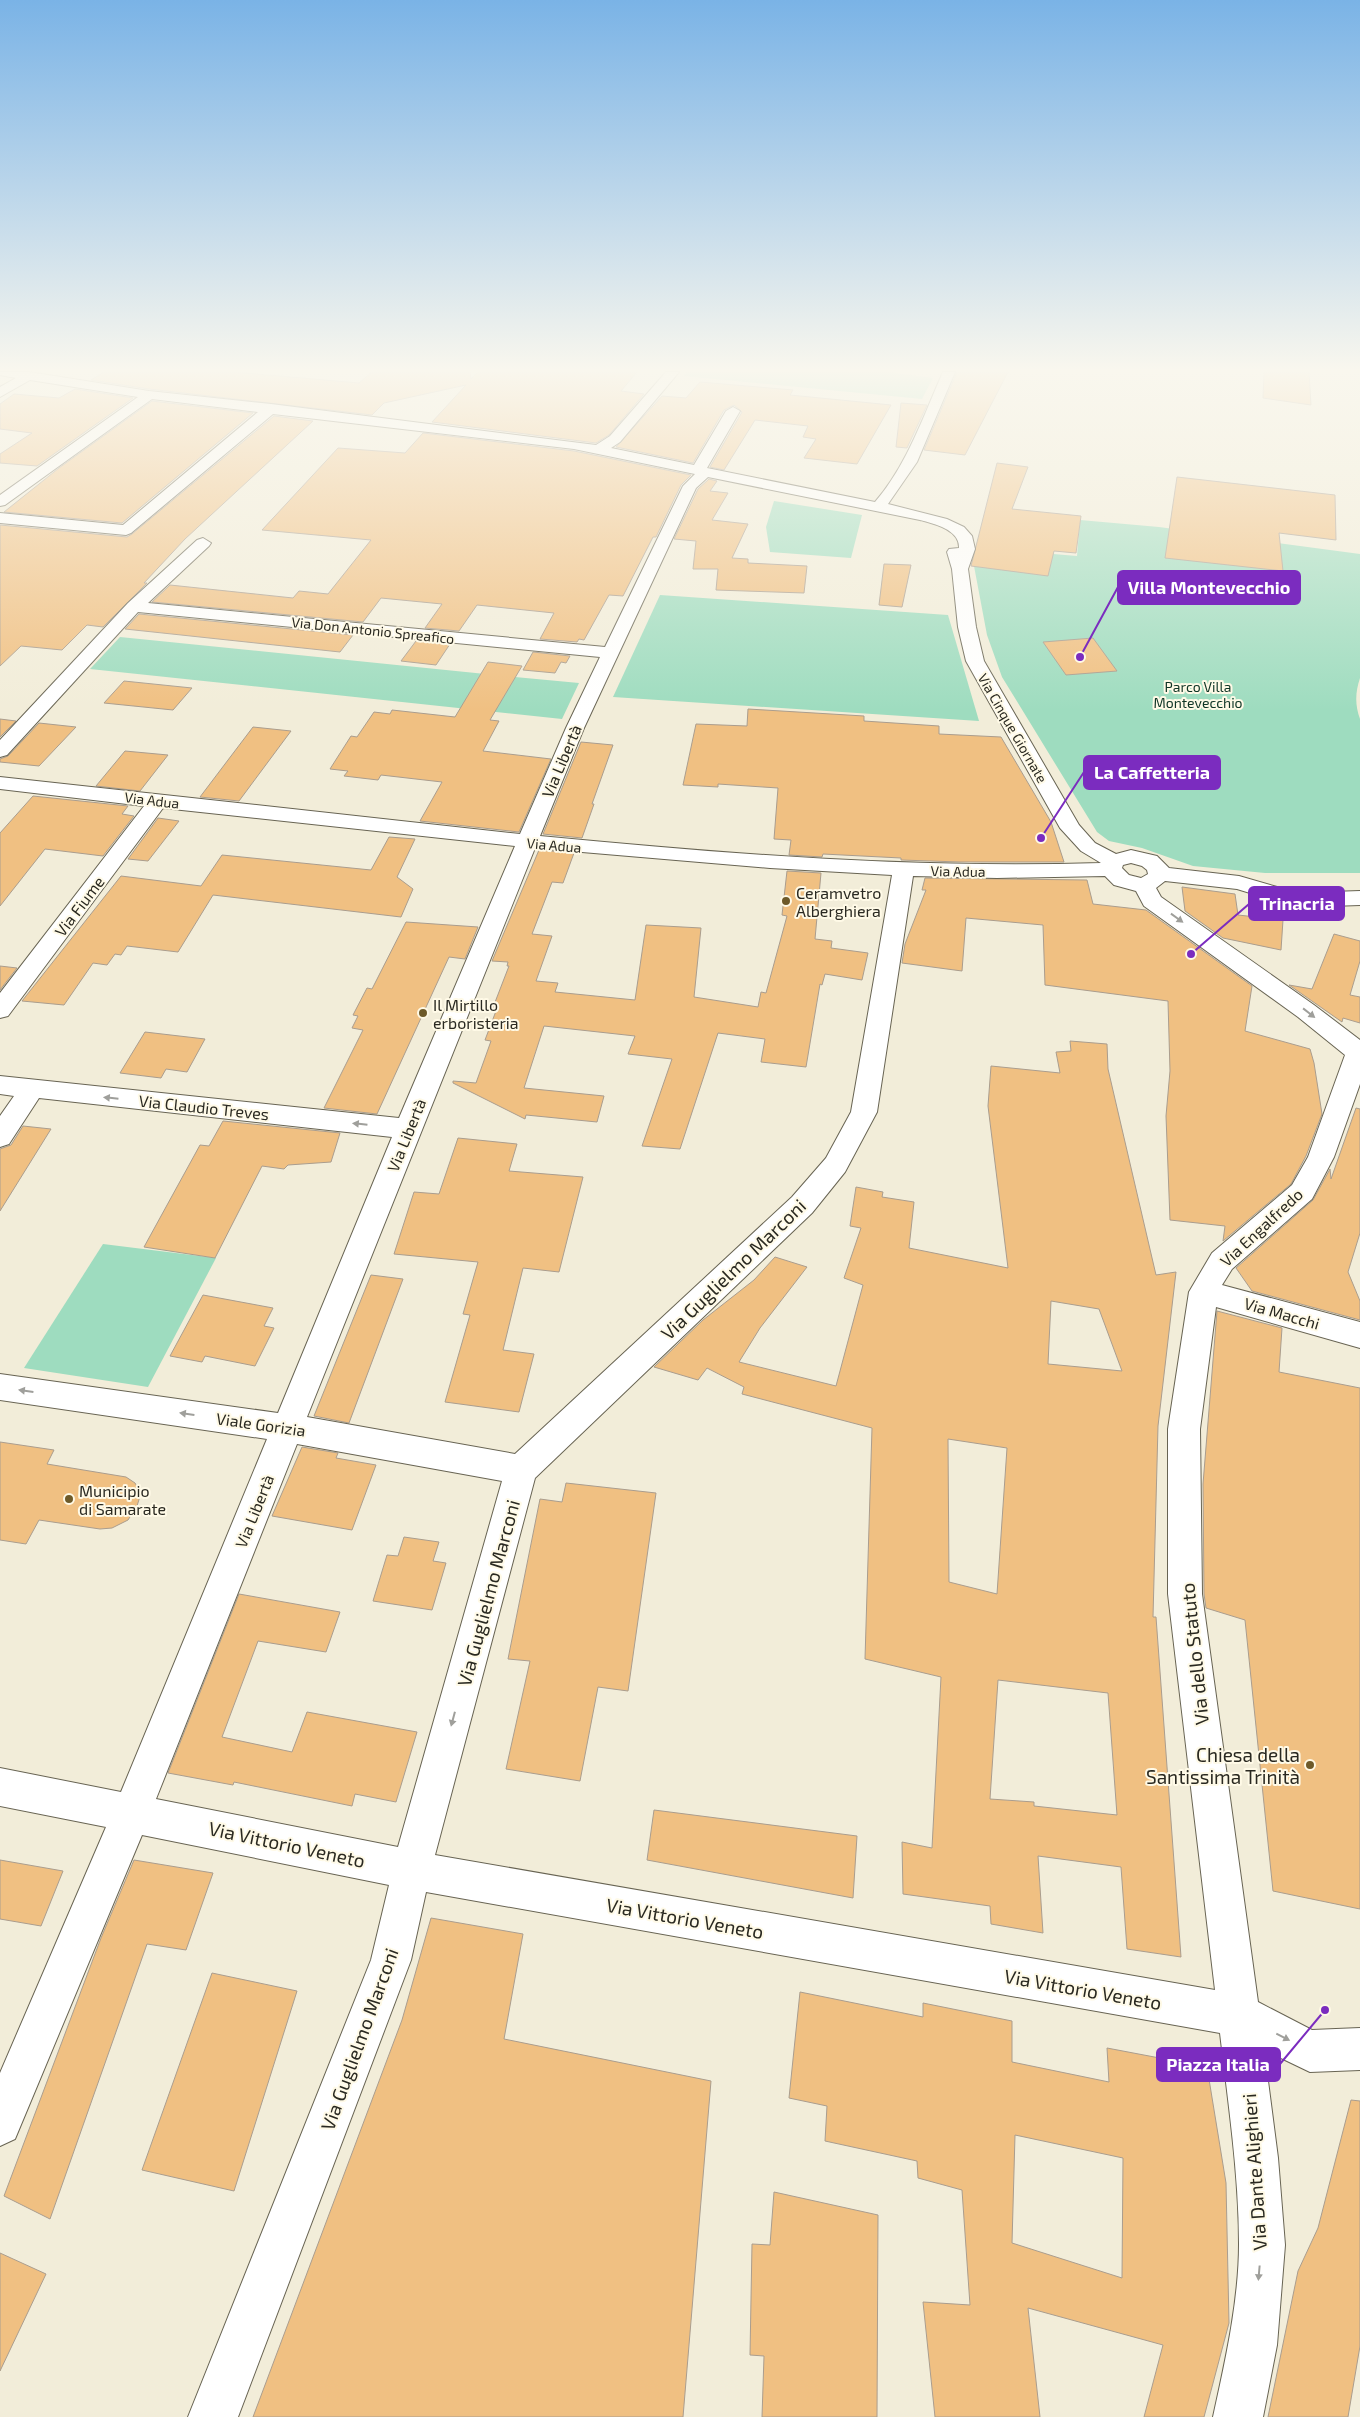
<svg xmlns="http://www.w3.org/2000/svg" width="1360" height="2417" font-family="'Exo 2',sans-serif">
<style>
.green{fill:#9edcbf}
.building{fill:#f0c082;stroke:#aa9d8e;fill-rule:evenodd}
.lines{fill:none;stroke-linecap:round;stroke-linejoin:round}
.minor-casing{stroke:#686453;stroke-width:2}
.minor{fill:#fff;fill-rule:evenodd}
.oneway{fill:#9f9f9b}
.poi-dot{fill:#6e5a29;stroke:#fffae7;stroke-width:2}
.labels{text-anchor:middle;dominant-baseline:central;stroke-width:4;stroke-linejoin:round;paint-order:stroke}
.far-street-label{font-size:14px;fill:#2a2921;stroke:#fffae7}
.far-park-label{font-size:14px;fill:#0e3425;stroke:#fffae7}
.street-label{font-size:16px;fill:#2a2921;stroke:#fffae7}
.poi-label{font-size:16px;fill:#2a2921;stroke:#fffae7;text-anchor:start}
.near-street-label{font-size:19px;fill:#2a2921;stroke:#fffae7}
.near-poi-label{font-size:19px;fill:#2a2921;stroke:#fffae7;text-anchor:end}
.leader{fill:none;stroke:#7b2cbf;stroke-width:2}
.callout-dot{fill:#7b2cbf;stroke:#fffae7;stroke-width:2}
.callout{fill:#7b2cbf;stroke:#7b2cbf;stroke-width:2}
.callout-label{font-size:18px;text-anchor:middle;font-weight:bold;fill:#fff}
</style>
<rect width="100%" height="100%" fill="#f2edd9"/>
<g class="green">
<path d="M 687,372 L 888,372 L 933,378 L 922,399 L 684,376 Z"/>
<path d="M 774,501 L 862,515 L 851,558 L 770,552 L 766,527 Z"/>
<path d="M 1080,520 L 1159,527 L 1360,554 L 1360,678 C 1355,693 1355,705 1360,719 L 1360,873 L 1265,873 L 1193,866 L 1142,848 L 1109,841 L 1097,832 L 1002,677 L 987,635 L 974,566 L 1052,556 L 1053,554 L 1077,556 Z"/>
<path d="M 660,595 L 948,615 L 979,721 L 613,697 Z"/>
<path d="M 120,637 L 515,677 L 579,683 L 562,719 L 90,669 Z"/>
<path d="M 103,1244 L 216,1258 L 148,1387 L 24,1368 Z"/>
</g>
<g class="building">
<path d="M 104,372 L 233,372 L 359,383 L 372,372 L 470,372 L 471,379 L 478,372 L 637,372 L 621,391 L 644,394 L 609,435 L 596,443 L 432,422 L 466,385 L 384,403 L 372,415 L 149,389 L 91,380 Z"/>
<path d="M 957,372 L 1008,372 L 965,455 L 924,450 Z"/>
<path d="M 1264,372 L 1309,372 L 1311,405 L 1263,398 Z"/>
<path d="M 700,382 L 793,390 L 790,395 L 891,405 L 857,464 L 804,458 L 816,439 L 803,437 L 808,426 L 755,420 L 724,470 L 710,467 L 742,412 L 734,405 L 724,410 L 693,463 L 616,447 L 662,396 L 686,398 Z"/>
<path d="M 75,389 L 133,398 L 37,466 L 0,463 L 0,454 L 32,433 L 0,429 L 0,404 L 14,394 L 59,398 Z"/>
<path d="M 152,401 L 253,413 L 122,523 L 4,512 L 59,468 Z"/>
<path d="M 901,403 L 927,405 L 907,448 L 896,447 Z"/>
<path d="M 274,416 L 313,421 L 185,539 L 144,583 L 147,583 L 103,627 L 87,625 L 62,650 L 21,646 L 0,666 L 0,525 L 127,537 L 132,534 Z"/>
<path d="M 423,433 L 574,451 L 691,475 L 681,485 L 656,537 L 653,537 L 623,596 L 609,595 L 584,640 L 579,639 L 577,642 L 540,639 L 554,613 L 477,605 L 459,631 L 425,628 L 442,604 L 381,598 L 363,622 L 152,602 L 170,585 L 293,598 L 299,591 L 328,594 L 371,540 L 262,530 L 338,448 L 405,453 Z"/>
<path d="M 997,463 L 1028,467 L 1012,509 L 1081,516 L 1076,553 L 1054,551 L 1048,576 L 971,566 Z"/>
<path d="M 1177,477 L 1335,495 L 1336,540 L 1279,533 L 1283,571 L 1165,558 Z"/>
<path d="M 709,479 L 717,481 L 710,491 L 728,493 L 712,520 L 748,524 L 732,558 L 748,559 L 748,563 L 807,566 L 804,593 L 716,590 L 718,569 L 693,569 L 696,541 L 674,539 L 698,489 Z"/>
<path d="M 884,564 L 911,565 L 902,607 L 879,605 Z"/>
<path d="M 139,614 L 353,635 L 340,652 L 125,629 Z"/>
<path d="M 1093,638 L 1117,671 L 1066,675 L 1043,642 Z"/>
<path d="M 416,641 L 450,644 L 436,665 L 401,661 Z"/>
<path d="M 533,652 L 570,656 L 566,663 L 561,662 L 555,673 L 523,670 Z"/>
<path d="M 488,662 L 522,666 L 490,720 L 499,721 L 483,751 L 551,759 L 519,832 L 420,821 L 442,782 L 381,775 L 378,780 L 344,776 L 348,771 L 330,769 L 351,736 L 357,737 L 374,712 L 390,714 L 392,710 L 455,717 Z"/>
<path d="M 124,681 L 192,688 L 173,710 L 104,703 Z"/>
<path d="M 748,709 L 864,716 L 864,721 L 939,726 L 939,734 L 1001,737 L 1051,822 L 1064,862 L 960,862 L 901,860 L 901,858 L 823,854 L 822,857 L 789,855 L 791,840 L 774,839 L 778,788 L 718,784 L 718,787 L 683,785 L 696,724 L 747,726 Z"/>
<path d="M 0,719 L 16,721 L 0,737 Z"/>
<path d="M 39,723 L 76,727 L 39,766 L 0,762 L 0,759 L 8,756 Z"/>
<path d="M 253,727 L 291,731 L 239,801 L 200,797 Z"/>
<path d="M 581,742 L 613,745 L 592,804 L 594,804 L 582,838 L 543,834 Z"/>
<path d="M 125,751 L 168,755 L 140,791 L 96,786 Z"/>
<path d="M 33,796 L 128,806 L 122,814 L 134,816 L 103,856 L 45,849 L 0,906 L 0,833 Z"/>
<path d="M 158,818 L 179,821 L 148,861 L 128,859 Z"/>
<path d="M 389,837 L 415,839 L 397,877 L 413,889 L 401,917 L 213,895 L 178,952 L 127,946 L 121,955 L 115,954 L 107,965 L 93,963 L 64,1005 L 22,1001 L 121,876 L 201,886 L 222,855 L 371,870 Z"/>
<path d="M 539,850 L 574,853 L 563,883 L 552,882 L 532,934 L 552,936 L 536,981 L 558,983 L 555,992 L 635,1000 L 646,925 L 701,928 L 694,997 L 758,1007 L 761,992 L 766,993 L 787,916 L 782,915 L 787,871 L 821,873 L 815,939 L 832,941 L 831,948 L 868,953 L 862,980 L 825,974 L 822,985 L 820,984 L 806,1067 L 761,1062 L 765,1039 L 718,1033 L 680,1149 L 642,1146 L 672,1059 L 628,1054 L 635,1036 L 544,1026 L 524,1088 L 604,1096 L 597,1122 L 526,1115 L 525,1119 L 453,1083 L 453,1081 L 476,1083 L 491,1041 L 485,1040 L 496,1011 L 492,1010 L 509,966 L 507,966 L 508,962 L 492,961 Z"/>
<path d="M 925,878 L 1087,880 L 1093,904 L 1146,910 L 1252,986 L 1245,1031 L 1310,1049 L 1314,1063 L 1322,1114 L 1306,1156 L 1291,1184 L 1223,1241 L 1225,1226 L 1170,1220 L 1166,1116 L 1170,1071 L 1168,1001 L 1045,985 L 1043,925 L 966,918 L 962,971 L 902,963 L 905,944 L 926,890 L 922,890 Z"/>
<path d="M 1182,887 L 1235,894 L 1238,915 L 1283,920 L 1281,950 L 1223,938 L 1185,911 Z"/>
<path d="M 406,922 L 478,927 L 465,959 L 449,957 L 377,1114 L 324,1108 L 363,1030 L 352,1028 L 358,1016 L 353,1015 L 367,988 L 372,989 Z"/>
<path d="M 1334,934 L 1360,941 L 1360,961 L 1350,995 L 1360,997 L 1360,1023 L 1343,1018 L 1342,1022 L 1289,985 L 1312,989 Z"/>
<path d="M 0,966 L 17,968 L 0,990 Z"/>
<path d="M 145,1032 L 205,1039 L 187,1072 L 166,1069 L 161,1078 L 120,1073 Z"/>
<path d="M 1070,1041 L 1107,1044 L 1108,1069 L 1156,1275 L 1176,1272 L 1158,1426 L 1153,1617 L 1156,1617 L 1181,1957 L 1127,1949 L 1121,1867 L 1038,1856 L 1043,1933 L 991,1924 L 990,1906 L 903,1894 L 902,1842 L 932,1848 L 941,1677 L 865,1659 L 872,1428 L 742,1394 L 744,1387 L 707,1368 L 698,1380 L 654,1367 L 703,1320 L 754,1280 L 775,1257 L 807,1267 L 760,1328 L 739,1362 L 836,1386 L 863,1285 L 844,1278 L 861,1228 L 850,1226 L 856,1187 L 883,1192 L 882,1197 L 914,1202 L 909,1248 L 1008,1268 L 988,1106 L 991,1066 L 1060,1073 L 1056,1052 L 1071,1051 ZM 1051,1301 L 1099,1309 L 1122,1371 L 1048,1364 ZM 948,1439 L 1007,1448 L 997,1594 L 949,1582 ZM 998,1680 L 1108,1693 L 1117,1815 L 1034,1806 L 1034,1802 L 990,1799 Z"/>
<path d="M 1356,1108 L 1360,1109 L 1360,1233 L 1348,1272 L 1360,1301 L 1360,1320 L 1252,1291 L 1236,1268 L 1313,1200 L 1330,1169 L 1331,1179 Z"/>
<path d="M 223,1121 L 340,1133 L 331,1162 L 288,1165 L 284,1169 L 262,1166 L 215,1258 L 144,1247 L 200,1145 L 209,1146 Z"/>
<path d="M 23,1126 L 51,1129 L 0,1211 L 0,1149 L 11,1145 Z"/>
<path d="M 458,1138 L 517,1144 L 509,1171 L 583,1177 L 559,1272 L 523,1268 L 503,1350 L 534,1354 L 519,1412 L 445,1402 L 470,1315 L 463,1314 L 478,1262 L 394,1254 L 414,1192 L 439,1194 Z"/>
<path d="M 371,1275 L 403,1279 L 349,1423 L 314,1416 Z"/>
<path d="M 203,1295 L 273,1308 L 264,1326 L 274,1328 L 255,1366 L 205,1356 L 202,1362 L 170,1356 Z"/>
<path d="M 1217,1311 L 1282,1328 L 1279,1372 L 1360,1388 L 1360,1909 L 1273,1891 L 1245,1620 L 1206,1608 L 1204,1594 L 1203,1484 Z"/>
<path d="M 0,1442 L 54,1450 L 47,1464 L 126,1477 L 135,1483 L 141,1493 L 137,1506 L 128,1520 L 112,1528 L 100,1529 L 39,1520 L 26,1544 L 0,1540 Z"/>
<path d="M 302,1447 L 338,1453 L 336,1458 L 376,1465 L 352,1530 L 272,1516 Z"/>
<path d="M 566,1483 L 656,1493 L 628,1691 L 598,1687 L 580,1781 L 506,1769 L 530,1661 L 508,1659 L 540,1499 L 562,1502 Z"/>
<path d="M 404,1537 L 439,1542 L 433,1561 L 446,1563 L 432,1610 L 373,1601 L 387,1555 L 398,1556 Z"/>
<path d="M 239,1594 L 340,1612 L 326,1652 L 258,1641 L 222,1737 L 292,1752 L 307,1712 L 417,1732 L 396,1802 L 355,1794 L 352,1806 L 234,1782 L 233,1785 L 168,1773 Z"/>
<path d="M 654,1810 L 857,1836 L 853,1898 L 647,1860 Z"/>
<path d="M 0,1860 L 63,1871 L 41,1926 L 0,1919 Z"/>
<path d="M 134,1860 L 213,1873 L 186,1950 L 147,1944 L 50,2219 L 4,2196 L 101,1938 Z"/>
<path d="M 431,1918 L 523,1934 L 504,2039 L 711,2081 L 683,2417 L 253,2417 L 402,2020 Z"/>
<path d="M 212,1973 L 297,1991 L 234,2191 L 142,2170 Z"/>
<path d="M 800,1992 L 923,2017 L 923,2003 L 1012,2021 L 1012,2062 L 1109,2082 L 1107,2048 L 1207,2067 L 1226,2183 L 1229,2323 L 1204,2417 L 1144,2417 L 1163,2345 L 1028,2308 L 1040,2417 L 935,2417 L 923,2302 L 970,2305 L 962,2190 L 918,2178 L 917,2161 L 825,2141 L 827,2106 L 789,2098 ZM 1015,2135 L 1123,2158 L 1122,2278 L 1012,2243 Z"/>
<path d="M 1351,2100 L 1360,2101 L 1360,2346 L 1348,2417 L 1268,2417 L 1298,2271 L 1318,2228 Z"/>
<path d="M 774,2192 L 878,2215 L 877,2417 L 762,2417 L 764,2356 L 750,2355 L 752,2244 L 770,2245 Z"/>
<path d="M 0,2253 L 46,2274 L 0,2371 Z"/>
</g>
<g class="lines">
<g class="minor-casing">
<path id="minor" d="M 0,372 L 29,372 L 149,391 L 271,404 L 596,445 L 610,436 L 666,372 L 679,372 L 620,442 L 611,448 L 694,465 L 726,411 L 733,407 L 740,411 L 707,468 L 875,502 C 907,465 923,417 943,372 L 955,372 L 917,462 L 888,504 L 947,519 L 964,527 L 972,536 L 975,549 L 968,569 L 976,627 L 984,661 L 1079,825 L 1095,843 L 1116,854 L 1131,850 L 1157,856 L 1169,868 L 1239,876 L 1277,887 L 1331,892 L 1360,891 L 1360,905 L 1331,906 L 1276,901 L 1237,889 L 1165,881 L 1156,888 L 1161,897 L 1314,1005 L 1360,1040 L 1360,1084 L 1334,1157 L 1312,1199 L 1232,1269 L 1222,1285 L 1360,1322 L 1360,1348 L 1216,1307 L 1200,1429 L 1202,1594 L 1258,2002 L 1312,2030 L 1360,2028 L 1360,2070 L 1310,2072 L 1264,2050 L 1278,2158 L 1285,2245 L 1277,2345 L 1263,2417 L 1213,2417 C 1225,2362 1239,2301 1239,2244 C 1239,2174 1228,2102 1220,2033 L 426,1892 L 411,1960 L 238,2417 L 188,2417 L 371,1960 L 389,1885 L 142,1835 L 15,2139 L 0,2146 L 0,2073 L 106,1827 L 0,1806 L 0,1768 L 121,1792 L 267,1439 L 0,1400 L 0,1374 L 278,1413 L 392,1137 L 39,1098 L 9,1144 L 0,1147 L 0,1116 L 14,1096 L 0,1094 L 0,1076 L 399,1118 L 515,846 L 163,808 L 8,1016 L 0,1018 L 0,993 L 144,806 L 0,789 L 0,777 L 520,834 L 566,728 L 600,657 L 138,612 L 7,755 L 0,757 L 0,740 L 128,603 L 197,540 L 203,538 L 211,543 L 209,546 L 148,603 L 605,647 L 683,486 L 695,474 L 574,449 L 273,414 L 131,533 L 126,535 L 0,523 L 0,513 L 123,525 L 258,412 L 152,399 L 5,505 L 0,506 L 0,495 L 138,397 L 30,380 L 0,397 L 0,387 L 16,378 L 0,375 ZM 708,477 L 920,520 C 935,524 960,530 959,548 L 949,549 L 947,552 L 952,569 L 958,627 L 966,661 L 1060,828 L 1081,851 L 1101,863 C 913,869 727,854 540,836 L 584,728 L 696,488 ZM 535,848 L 770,868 L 892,875 L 851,1112 L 826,1158 L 792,1197 L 515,1454 L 307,1417 ZM 1131,863 L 1142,866 L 1147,870 L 1148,874 L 1141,878 L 1129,875 L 1122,868 L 1123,865 ZM 913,876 L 997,878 L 1105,876 L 1114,885 L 1136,891 L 1144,906 L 1298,1017 L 1345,1055 L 1308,1157 L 1292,1185 L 1212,1253 L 1189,1292 L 1168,1429 L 1168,1594 L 1215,1990 L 435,1855 L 535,1478 L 812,1213 L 845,1172 L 877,1112 ZM 297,1444 L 502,1481 L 398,1847 L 156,1799 Z"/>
</g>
<use href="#minor" class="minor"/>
</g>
<defs><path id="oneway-solid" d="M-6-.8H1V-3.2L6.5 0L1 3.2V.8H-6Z" transform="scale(1.25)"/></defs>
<g class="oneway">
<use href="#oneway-solid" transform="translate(1177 918) rotate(36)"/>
<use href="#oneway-solid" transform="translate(1309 1013) rotate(38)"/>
<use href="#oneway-solid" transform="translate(111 1098) rotate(-174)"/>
<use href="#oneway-solid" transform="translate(360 1124) rotate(-174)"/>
<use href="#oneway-solid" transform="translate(26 1391) rotate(-172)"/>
<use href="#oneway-solid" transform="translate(187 1414) rotate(-172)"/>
<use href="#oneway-solid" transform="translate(453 1719) rotate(105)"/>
<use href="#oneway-solid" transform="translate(1283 2037) rotate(27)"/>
<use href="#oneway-solid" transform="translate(1259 2273) rotate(95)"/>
</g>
<linearGradient id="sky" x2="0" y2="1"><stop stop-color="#7ab3e6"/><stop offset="0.52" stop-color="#f9f7ee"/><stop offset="1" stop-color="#f9f7ee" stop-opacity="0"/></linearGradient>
<rect width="1360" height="711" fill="url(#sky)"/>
<g class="poi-dot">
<circle cx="786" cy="901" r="5"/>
<circle cx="423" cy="1013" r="5"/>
<circle cx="69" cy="1499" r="5"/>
<circle cx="1310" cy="1765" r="5"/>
</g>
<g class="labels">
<g class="far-street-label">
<text transform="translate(373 630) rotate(6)">Via Don Antonio Spreafico</text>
<text transform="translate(1013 728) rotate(60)">Via Cinque Giornate</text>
<text transform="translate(152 800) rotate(7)">Via Adua</text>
<text transform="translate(554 845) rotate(5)">Via Adua</text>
<text transform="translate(958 871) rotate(1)">Via Adua</text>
</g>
<g class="far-park-label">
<text x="1198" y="686">Parco Villa<tspan x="1198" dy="16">Montevecchio</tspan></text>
</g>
<g class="street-label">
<text transform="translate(561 761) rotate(-67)">Via Libertà</text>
<text transform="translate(79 906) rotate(-53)">Via Fiume</text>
<text transform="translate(204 1107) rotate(6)">Via Claudio Treves</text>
<text transform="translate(406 1135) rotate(-68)">Via Libertà</text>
<text transform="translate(1261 1227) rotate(-43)">Via Engalfredo</text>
<text transform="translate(1282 1313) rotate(16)">Via Macchi</text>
<text transform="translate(261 1424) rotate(8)">Viale Gorizia</text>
<text transform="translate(254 1511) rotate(-68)">Via Libertà</text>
</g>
<g class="poi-label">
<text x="796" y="892">Ceramvetro<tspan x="796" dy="18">Alberghiera</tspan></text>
<text x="433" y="1004">Il Mirtillo<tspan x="433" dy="18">erboristeria</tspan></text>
<text x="79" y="1490">Municipio<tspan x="79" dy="18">di Samarate</tspan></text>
</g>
<g class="near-street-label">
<text transform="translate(733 1269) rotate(-44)">Via Guglielmo Marconi</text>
<text transform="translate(488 1593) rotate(-75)">Via Guglielmo Marconi</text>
<text transform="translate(1194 1654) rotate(-96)">Via dello Statuto</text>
<text transform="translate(287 1844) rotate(12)">Via Vittorio Veneto</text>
<text transform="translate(685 1918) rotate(10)">Via Vittorio Veneto</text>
<text transform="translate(1083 1989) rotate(10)">Via Vittorio Veneto</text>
<text transform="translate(359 2039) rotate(-70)">Via Guglielmo Marconi</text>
<text transform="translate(1254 2172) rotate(-94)">Via Dante Alighieri</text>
</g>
<g class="near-poi-label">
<text x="1300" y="1754">Chiesa della<tspan x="1300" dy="22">Santissima Trinità</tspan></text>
</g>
</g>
<path class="leader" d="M1080 657L1118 587M1041 838L1084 772M1191 954L1249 904M1325 2010L1280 2064"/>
<g class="callout-dot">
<circle cx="1080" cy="657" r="5"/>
<circle cx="1041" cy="838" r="5"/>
<circle cx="1191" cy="954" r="5"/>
<circle cx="1325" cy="2010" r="5"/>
</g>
<g class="callout">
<rect x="1118" y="571" width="182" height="33" rx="5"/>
<rect x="1084" y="756" width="136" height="33" rx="5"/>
<rect x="1249" y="887" width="95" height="33" rx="5"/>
<rect x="1157" y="2048" width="123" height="33" rx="5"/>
</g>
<g class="callout-label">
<text x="1209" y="594">Villa Montevecchio</text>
<text x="1152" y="779">La Caffetteria</text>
<text x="1297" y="910">Trinacria</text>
<text x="1218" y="2071">Piazza Italia</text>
</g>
</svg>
